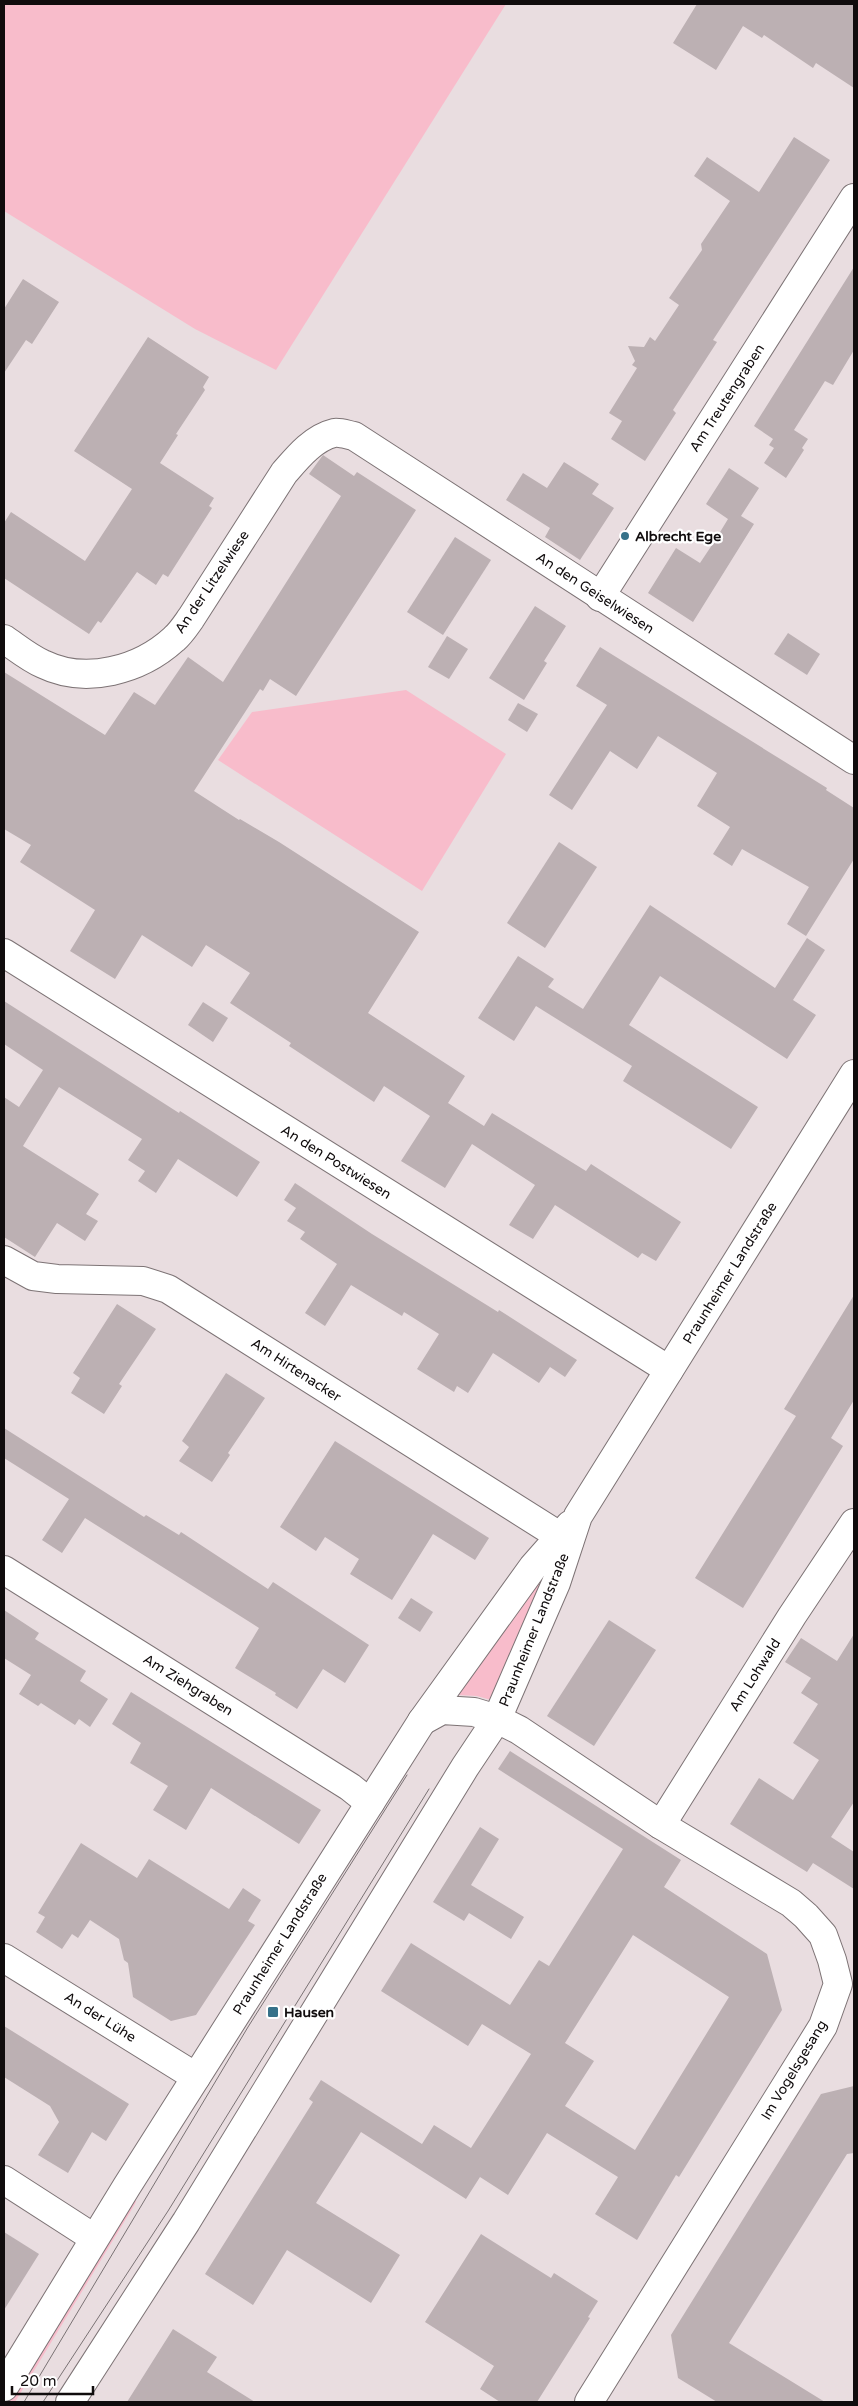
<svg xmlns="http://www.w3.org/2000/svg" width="858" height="2406" font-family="'Varela Round',sans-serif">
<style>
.green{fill:#f8bccb}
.building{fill:#bcb0b3;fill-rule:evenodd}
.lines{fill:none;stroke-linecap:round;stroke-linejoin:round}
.minor-casing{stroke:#7d7375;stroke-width:30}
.major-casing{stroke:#7d7375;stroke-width:30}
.minor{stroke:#fff;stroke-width:28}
.major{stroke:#fff;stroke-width:28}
.tram{stroke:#7a7274;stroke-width:1}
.poi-dot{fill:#367189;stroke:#fff;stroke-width:2}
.labels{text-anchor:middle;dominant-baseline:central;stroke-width:4.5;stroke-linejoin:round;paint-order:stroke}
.street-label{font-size:14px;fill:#100c0d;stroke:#fff}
.poi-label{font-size:14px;font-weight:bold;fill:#100c0d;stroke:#fff;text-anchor:start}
</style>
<rect width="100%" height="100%" fill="#e9dde0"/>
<g class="green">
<path d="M 4,4 L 506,4 L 276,370 L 195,329 L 4,211 Z"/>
<path d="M 406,690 L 506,754 L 422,891 L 218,760 L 252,712 Z"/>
<path d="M 550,1559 L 557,1563 L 491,1700 L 477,1696 L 458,1695 L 456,1693 Z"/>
<path d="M 132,2199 L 136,2201 L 135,2204 L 15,2402 L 6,2402 Z"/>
</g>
<g class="building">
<path d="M 697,4 L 854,4 L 854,88 L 816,63 L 813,68 L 764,35 L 762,38 L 743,26 L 716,70 L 673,43 Z"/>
<path d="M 794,137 L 830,160 L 713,340 L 717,342 L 673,410 L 676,413 L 645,461 L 611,439 L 622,421 L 609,413 L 637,368 L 632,365 L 635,361 L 628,346 L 644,347 L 650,337 L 655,341 L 679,305 L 669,298 L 702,250 L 701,244 L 730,201 L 694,176 L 707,157 L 759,192 Z"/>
<path d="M 854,267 L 854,350 L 833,385 L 825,381 L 794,430 L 808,439 L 802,448 L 804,450 L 786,478 L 764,463 L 774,448 L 769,445 L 773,439 L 754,426 Z"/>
<path d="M 23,279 L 59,302 L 32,344 L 26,340 L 4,373 L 4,309 Z"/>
<path d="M 148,337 L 209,377 L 203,387 L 205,390 L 176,434 L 178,435 L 160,463 L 214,498 L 209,506 L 212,508 L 168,577 L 163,574 L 156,585 L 137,572 L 101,623 L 98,621 L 89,634 L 4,578 L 4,523 L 11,512 L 85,561 L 132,489 L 74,451 Z"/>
<path d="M 323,455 L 354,476 L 357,472 L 416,510 L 296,696 L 270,679 L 263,691 L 260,689 L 194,791 L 239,820 L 240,819 L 279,842 L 419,932 L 368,1013 L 465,1076 L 448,1103 L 484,1126 L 492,1113 L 586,1171 L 591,1164 L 681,1222 L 656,1261 L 642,1253 L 638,1258 L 555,1205 L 533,1239 L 509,1225 L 535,1185 L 472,1144 L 445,1188 L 401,1161 L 430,1116 L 384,1086 L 374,1102 L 289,1046 L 291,1043 L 230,1003 L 250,973 L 206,945 L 192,967 L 142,935 L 115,979 L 70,951 L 95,910 L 20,862 L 31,845 L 4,829 L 4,672 L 105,735 L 134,692 L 155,705 L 188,657 L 223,682 L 341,496 L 309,474 Z"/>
<path d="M 564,462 L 599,484 L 592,494 L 614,508 L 580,560 L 545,537 L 550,528 L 506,500 L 523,473 L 547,488 Z"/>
<path d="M 729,468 L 759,488 L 741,516 L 754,524 L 693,622 L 648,593 L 676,548 L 700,563 L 714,542 L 728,519 L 706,504 Z"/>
<path d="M 455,537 L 491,560 L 443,635 L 407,612 Z"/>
<path d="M 535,606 L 566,626 L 544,661 L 547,663 L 524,700 L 489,678 Z"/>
<path d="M 788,633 L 820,654 L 807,675 L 774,654 Z"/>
<path d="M 447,636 L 468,649 L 449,679 L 428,667 Z"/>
<path d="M 600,647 L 827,788 L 826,790 L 854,808 L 854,859 L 806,936 L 787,924 L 809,887 L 742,849 L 732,866 L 713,854 L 730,827 L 697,806 L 717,773 L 658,736 L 637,769 L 610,751 L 572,810 L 549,795 L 607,705 L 576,686 Z"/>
<path d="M 518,703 L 538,714 L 527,732 L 508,720 Z"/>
<path d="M 559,842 L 597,867 L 545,948 L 507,923 Z"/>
<path d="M 650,905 L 775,988 L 807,938 L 825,950 L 793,1000 L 816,1015 L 787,1059 L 660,976 L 629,1025 L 758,1107 L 731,1149 L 623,1081 L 632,1066 L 536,1006 L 514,1041 L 478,1018 L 518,956 L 554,979 L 548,987 L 583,1009 Z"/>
<path d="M 4,1001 L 179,1113 L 180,1111 L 260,1162 L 237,1197 L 178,1159 L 156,1193 L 138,1181 L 145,1171 L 128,1160 L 142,1139 L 59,1087 L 23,1146 L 99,1194 L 86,1214 L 98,1221 L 85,1241 L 57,1223 L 35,1257 L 4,1237 L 4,1097 L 19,1107 L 43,1070 L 4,1044 Z"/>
<path d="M 203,1002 L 228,1018 L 213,1042 L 188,1025 Z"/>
<path d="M 295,1183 L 372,1234 L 498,1312 L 499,1310 L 577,1360 L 565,1377 L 550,1367 L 539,1383 L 493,1353 L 468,1393 L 457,1386 L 454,1392 L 417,1369 L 439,1334 L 404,1312 L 402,1316 L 351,1285 L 325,1326 L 305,1313 L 337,1264 L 300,1239 L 305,1232 L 287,1221 L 296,1208 L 284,1200 Z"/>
<path d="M 854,1295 L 854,1400 L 831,1438 L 843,1446 L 743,1608 L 695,1578 L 796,1416 L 784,1409 Z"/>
<path d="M 117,1304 L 156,1329 L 119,1384 L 122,1386 L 104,1414 L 71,1393 L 80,1378 L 73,1373 Z"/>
<path d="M 226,1373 L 265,1398 L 228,1453 L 230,1455 L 212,1482 L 179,1461 L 189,1447 L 182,1441 Z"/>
<path d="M 4,1428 L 144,1517 L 146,1515 L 179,1535 L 181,1532 L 268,1589 L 273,1582 L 369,1645 L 345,1683 L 323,1669 L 297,1709 L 275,1695 L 276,1693 L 235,1668 L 259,1628 L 85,1518 L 62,1553 L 42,1540 L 69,1499 L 4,1458 Z"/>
<path d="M 335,1441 L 489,1538 L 475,1560 L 433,1534 L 392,1600 L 350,1574 L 359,1559 L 325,1537 L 316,1551 L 280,1527 Z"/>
<path d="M 411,1598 L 433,1612 L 420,1632 L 398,1618 Z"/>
<path d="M 4,1610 L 39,1633 L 35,1639 L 86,1671 L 80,1681 L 108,1699 L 90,1727 L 79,1719 L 75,1725 L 41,1703 L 38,1706 L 19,1694 L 31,1675 L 4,1658 Z"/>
<path d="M 609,1620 L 656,1650 L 594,1746 L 547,1716 Z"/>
<path d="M 854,1634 L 854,1802 L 831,1837 L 854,1852 L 854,1889 L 813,1863 L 807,1872 L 730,1824 L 759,1778 L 793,1800 L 819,1760 L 793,1743 L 818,1704 L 801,1693 L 811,1678 L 785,1662 L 801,1638 L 837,1661 Z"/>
<path d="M 131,1692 L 321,1810 L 299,1844 L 211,1788 L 186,1830 L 153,1810 L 168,1786 L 130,1763 L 141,1743 L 112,1724 Z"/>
<path d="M 510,1751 L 681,1860 L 664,1887 L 767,1954 L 782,2010 L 679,2177 L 676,2175 L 637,2240 L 595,2214 L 618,2177 L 547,2133 L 508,2195 L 480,2177 L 466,2199 L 361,2132 L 316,2203 L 400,2255 L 371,2303 L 287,2250 L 253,2305 L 205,2274 L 313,2102 L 309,2099 L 321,2080 L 422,2144 L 434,2125 L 471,2148 L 531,2054 L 482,2024 L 468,2046 L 381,1991 L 411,1943 L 510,2005 L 539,1960 L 549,1966 L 623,1849 L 498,1769 ZM 633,1935 L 729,1997 L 635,2150 L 565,2106 L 594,2061 L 565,2043 Z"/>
<path d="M 480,1827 L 499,1839 L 471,1885 L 524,1917 L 511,1939 L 469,1913 L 464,1921 L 433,1902 Z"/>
<path d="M 81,1843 L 137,1878 L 149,1859 L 229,1909 L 243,1888 L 261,1900 L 248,1921 L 255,1925 L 196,2015 L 171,2021 L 133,1997 L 128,1963 L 124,1960 L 119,1939 L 90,1920 L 78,1938 L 72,1934 L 62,1949 L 36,1932 L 45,1917 L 38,1913 Z"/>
<path d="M 4,2026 L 129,2104 L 106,2141 L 92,2132 L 68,2173 L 38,2155 L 59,2122 L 50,2106 L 4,2077 Z"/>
<path d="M 854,2086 L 854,2153 L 847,2154 L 729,2343 L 825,2402 L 717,2402 L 678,2378 L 671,2335 L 821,2094 Z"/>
<path d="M 4,2232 L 39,2254 L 4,2310 Z"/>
<path d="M 481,2234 L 551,2278 L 554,2273 L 598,2301 L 588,2317 L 590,2318 L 537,2402 L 500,2402 L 480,2389 L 494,2366 L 425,2322 Z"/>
<path d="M 173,2329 L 217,2357 L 207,2372 L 255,2402 L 127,2402 Z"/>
</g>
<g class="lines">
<g class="minor-casing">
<g id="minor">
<path d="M 600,597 L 854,198"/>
<path d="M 4,639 C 16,647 29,658 43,664 C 86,685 140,670 174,639 C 181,633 186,625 191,618 L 284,473 C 297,458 313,438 334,433 C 340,432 348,435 354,436 L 854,760"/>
<path d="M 4,953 L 669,1370"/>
<path d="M 4,1260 L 33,1276 L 57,1279 L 143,1281 L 168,1289 L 569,1542"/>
<path d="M 4,1570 L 350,1787 L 370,1803"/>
<path d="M 497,1719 L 519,1730 L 661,1825 L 791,1903 L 806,1916 L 823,1935 L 832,1960 L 838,1984 L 823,2026 L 589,2402"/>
<path d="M 661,1825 L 792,1616 L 854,1523"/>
<path d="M 4,1958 L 196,2077"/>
<path d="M 4,2180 L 94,2238"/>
</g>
</g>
<g class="major-casing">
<g id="major">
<path d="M 422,1721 L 442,1710 L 474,1712 L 497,1719"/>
<path d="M 4,2387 L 127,2186 L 422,1721 L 533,1567 L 570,1525"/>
<path d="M 70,2402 L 186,2222 L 465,1767 L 497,1719 L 556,1583 L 578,1516 L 854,1074"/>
</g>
</g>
<use href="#minor" class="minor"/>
<use href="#major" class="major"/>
<g class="tram">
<path d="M 24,2402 L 248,2027 L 407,1775"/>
<path d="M 43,2402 L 168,2211 L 429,1789"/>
</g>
</g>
<g class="poi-dot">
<circle cx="625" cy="536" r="5"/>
<rect x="267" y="2006" width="12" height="12" rx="2.5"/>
</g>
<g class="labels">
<g class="street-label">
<text transform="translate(727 398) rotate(-57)">Am Treutengraben</text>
<text transform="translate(212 582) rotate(-56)">An der Litzelwiese</text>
<text transform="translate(595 593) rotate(33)">An den Geiselwiesen</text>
<text transform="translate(336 1162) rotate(32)">An den Postwiesen</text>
<text transform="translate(730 1273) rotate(-58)">Praunheimer Landstraße</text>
<text transform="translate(296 1370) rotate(33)">Am Hirtenacker</text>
<text transform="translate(534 1630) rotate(-68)">Praunheimer Landstraße</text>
<text transform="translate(755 1675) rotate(-58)">Am Lohwald</text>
<text transform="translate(188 1685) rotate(32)">Am Ziehgraben</text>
<text transform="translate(280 1944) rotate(-58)">Praunheimer Landstraße</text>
<text transform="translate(100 2017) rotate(32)">An der Lühe</text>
<text transform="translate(794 2070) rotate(-59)">Im Vogelsgesang</text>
</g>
<g class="poi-label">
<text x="635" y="536">Albrecht Ege</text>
<text x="284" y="2012">Hausen</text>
</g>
</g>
<rect width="858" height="2406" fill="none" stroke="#100c0d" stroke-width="10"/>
<path d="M12 2386v8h81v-8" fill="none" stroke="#100c0d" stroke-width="2.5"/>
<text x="20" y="2386" font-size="15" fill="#100c0d" stroke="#ffffff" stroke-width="4" paint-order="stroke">20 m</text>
</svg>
